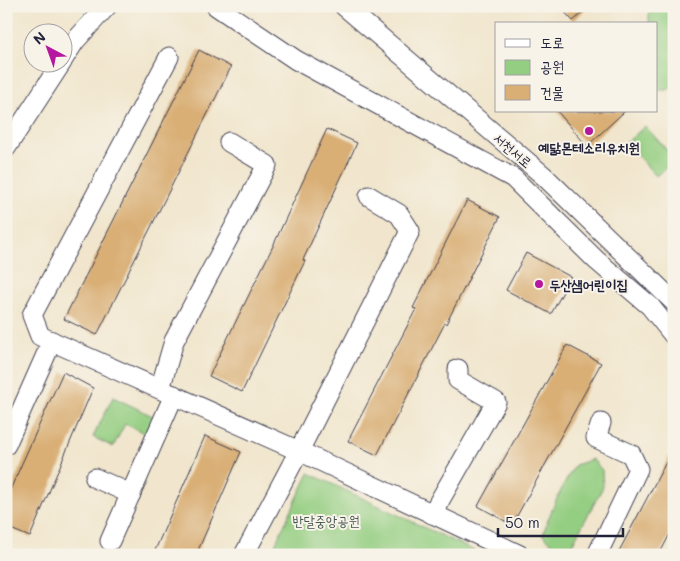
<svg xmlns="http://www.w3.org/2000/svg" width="680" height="561" font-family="Mali,'Poor Story',sans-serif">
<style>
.green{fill:#94ce82;stroke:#5b785e}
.building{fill:#d9af76}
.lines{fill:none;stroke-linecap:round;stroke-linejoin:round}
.minor-casing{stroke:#413f51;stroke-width:21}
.minor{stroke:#fff;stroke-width:19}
.poi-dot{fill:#b5179e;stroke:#f7f3e8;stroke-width:2}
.labels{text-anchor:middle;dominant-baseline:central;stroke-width:4;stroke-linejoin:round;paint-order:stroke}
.poi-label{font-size:14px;font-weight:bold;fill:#22223b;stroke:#f7f3e8}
.street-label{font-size:14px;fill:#22223b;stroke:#f7f3e8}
.park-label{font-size:14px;fill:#445650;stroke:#f7f3e8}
</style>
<rect width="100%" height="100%" fill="#f7f3e8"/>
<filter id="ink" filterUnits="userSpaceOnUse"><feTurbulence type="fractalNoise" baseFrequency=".02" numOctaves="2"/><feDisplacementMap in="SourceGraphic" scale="10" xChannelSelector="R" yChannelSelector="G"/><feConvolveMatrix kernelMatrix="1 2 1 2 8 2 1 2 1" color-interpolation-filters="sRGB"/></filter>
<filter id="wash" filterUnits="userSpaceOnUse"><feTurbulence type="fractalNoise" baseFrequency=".0096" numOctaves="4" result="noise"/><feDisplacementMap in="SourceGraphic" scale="20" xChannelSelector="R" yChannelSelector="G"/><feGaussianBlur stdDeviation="1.12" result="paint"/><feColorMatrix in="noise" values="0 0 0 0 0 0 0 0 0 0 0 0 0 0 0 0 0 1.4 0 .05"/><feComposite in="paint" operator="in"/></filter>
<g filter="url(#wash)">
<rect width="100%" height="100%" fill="#f1e6cd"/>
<g class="green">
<path d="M 654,6 L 674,6 L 674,86 L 667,90 L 659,90 L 656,87 L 656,24 L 649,24 L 649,10 Z"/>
<path d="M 645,126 L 674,158 L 674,161 L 656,176 L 626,143 Z"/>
<path d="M 113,397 L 159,419 L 150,436 L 125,424 L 113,447 L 93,437 Z"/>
<path d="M 592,459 L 602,470 L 603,487 L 572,545 L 555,546 L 543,535 C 550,510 562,487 575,465 Z"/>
<path d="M 309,473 L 483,555 L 270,555 Z"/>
</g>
<g id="blocks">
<g class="building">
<path d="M 559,6 L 590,6 L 573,21 Z"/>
<path d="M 199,50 L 231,67 L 97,335 L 64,319 Z"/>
<path d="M 557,111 L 625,111 L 587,146 Z"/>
<path d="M 327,129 L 357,143 L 303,260 L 305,261 L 242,392 L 209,376 L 273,246 Z"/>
<path d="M 467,200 L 500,217 L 446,324 L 445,323 L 377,455 L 348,441 L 416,309 L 413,308 Z"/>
<path d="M 526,253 L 571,277 L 551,314 L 506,290 Z"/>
<path d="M 567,345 L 601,363 L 512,525 L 478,506 Z"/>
<path d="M 63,372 L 93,388 L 30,537 L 6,527 L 6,499 Z"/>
<path d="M 205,436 L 241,452 L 196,555 L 153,555 Z"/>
<path d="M 674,447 L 674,526 L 659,555 L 617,555 Z"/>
</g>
</g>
</g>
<g filter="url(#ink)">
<use href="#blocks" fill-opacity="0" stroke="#413f51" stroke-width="1"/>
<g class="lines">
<g class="minor-casing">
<g id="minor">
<path d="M 216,6 L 296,60 L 513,178 L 596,260 L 650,306 L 674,336"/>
<path d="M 344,6 L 544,176 L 674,302"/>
<path d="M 169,57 L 32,315 L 40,336 L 299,451 L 520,555"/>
<path d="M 62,61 L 75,41 L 107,6"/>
<path d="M 6,148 L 62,62"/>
<path d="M 160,389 L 174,341 L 267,165 L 229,142"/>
<path d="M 6,445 L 52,341"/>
<path d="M 95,478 L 131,494"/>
<path d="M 432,514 L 496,402 L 458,380 L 458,369"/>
<path d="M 110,541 L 174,395"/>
<path d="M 244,555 L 299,451 L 410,231 L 399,214 L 369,196"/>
<path d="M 597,555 L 638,469 L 631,454 L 596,438 L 601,423"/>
</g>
</g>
<use href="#minor" class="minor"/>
</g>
</g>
<g class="poi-dot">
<circle cx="589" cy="131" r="5"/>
<circle cx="539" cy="284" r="5"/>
</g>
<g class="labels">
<g class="poi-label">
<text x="589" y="147">예닮몬테소리유치원</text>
<text x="549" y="284" text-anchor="start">두산샘어린이집</text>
</g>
<g class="street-label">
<text transform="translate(513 150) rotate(40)">서천서로</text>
</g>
<g class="park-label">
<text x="326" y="520">반달중앙공원</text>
</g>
</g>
<rect width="680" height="561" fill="none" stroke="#f7f3e8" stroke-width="25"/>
<rect x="495" y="22" width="162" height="90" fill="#f7f3e8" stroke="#a29fa3"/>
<rect x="505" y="39" width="25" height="8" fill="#ffffff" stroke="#a29fa3"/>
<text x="540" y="48" font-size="15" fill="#22223b">도로</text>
<rect x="505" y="60" width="25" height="15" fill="#94ce82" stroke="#a29fa3"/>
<text x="540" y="72" font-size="15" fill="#22223b">공원</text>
<rect x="505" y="85" width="25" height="15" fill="#d9af76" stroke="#a29fa3"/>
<text x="540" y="98" font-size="15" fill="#22223b">건물</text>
<g transform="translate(48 48) rotate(319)"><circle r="24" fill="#f7f3e8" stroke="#a29fa3"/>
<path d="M0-4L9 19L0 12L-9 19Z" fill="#b5179e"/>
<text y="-8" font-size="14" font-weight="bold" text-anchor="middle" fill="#22223b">N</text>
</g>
<path d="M498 528v8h125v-8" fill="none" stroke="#22223b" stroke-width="2.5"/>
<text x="505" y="528" font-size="15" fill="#22223b" stroke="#f7f3e8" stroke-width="4" paint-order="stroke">50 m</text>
</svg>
